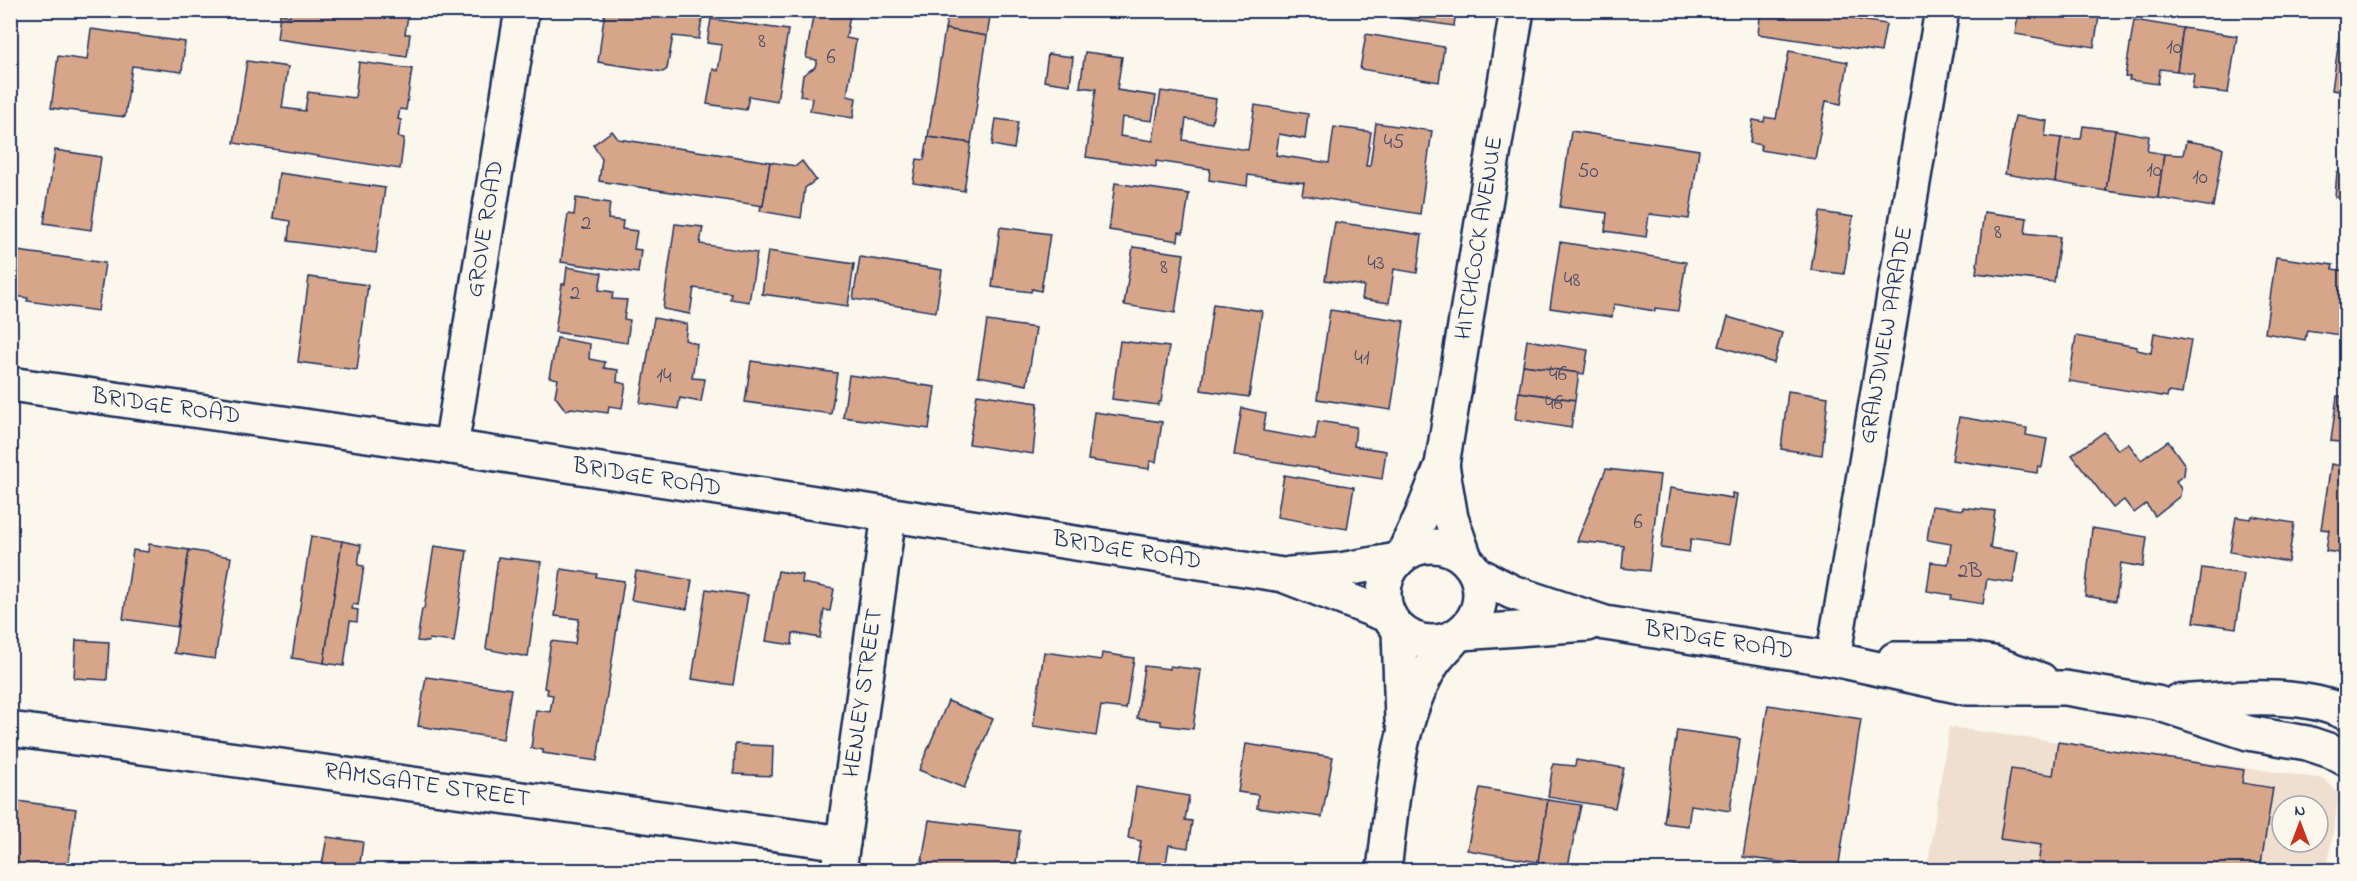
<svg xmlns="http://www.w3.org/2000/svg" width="2357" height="881" font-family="'Indie Flower',sans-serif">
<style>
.built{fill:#f0dfcf;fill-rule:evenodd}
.building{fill:#d7a68a;stroke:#1b2f5e;stroke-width:1.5}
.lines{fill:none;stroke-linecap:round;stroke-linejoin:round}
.minor-casing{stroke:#1b2f5e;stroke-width:38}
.tertiary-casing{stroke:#1b2f5e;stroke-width:38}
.secondary-casing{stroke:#1b2f5e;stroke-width:38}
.minor{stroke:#fbf7ec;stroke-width:33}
.tertiary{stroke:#fbf7ec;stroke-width:33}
.secondary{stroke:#fbf7ec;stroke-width:33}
.labels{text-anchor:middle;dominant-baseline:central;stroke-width:5;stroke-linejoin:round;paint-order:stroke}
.number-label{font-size:21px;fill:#4a4d69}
.street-label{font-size:24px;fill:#1b2f5e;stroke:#fbf7ec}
</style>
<rect width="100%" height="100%" fill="#fbf7ec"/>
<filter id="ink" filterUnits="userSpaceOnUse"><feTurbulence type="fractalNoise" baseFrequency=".0167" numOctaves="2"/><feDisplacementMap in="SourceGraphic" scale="12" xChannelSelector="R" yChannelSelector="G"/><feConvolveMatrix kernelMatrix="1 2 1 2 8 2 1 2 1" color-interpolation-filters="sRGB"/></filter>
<g filter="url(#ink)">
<path class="built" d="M 1949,727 L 2325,779 L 2339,794 L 2327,870 L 1927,870 ZM 2282,806 L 2318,806 L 2318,842 L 2282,842 Z"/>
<g class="building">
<path d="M 81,10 L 124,10 L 124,17 Z"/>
<path d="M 291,10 L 319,10 L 345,14 L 346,10 L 409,10 L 405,34 L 410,34 L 407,57 L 277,39 L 280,14 L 290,16 Z"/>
<path d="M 605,10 L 659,10 L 671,14 L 672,10 L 703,10 L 699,39 L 673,36 L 667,69 L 663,72 L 598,62 Z"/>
<path d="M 814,10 L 850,15 L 846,38 L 856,40 L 847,96 L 856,98 L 853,118 L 810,111 L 812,98 L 800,96 L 803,75 L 815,67 L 817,60 L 806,58 Z"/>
<path d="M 820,10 L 882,10 L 880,18 L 851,12 L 850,15 Z"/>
<path d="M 941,10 L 991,10 L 987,36 L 945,29 L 948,14 L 940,13 Z"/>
<path d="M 1343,10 L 1456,10 L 1454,26 Z"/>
<path d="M 1761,10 L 1856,10 L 1855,19 L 1886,24 L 1881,52 L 1758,34 Z"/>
<path d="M 2019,10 L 2100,10 L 2094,47 L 2015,34 Z"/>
<path d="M 711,19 L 788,30 L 777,101 L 749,96 L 746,110 L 707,104 L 713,69 L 718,71 L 722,45 L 707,43 Z"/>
<path d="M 2134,20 L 2183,28 L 2177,71 L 2160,69 L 2158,84 L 2129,80 L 2130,77 L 2125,77 Z"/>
<path d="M 2183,28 L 2237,36 L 2228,93 L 2192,89 L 2194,74 L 2177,71 Z"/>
<path d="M 91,29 L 185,42 L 182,72 L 132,66 L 125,117 L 51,108 L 58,56 L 87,60 Z"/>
<path d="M 945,29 L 987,36 L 971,143 L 928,137 Z"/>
<path d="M 1366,34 L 1444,47 L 1439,82 L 1360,69 Z"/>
<path d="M 2339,39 L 2346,40 L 2346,92 L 2332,90 Z"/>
<path d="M 1789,51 L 1848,62 L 1841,104 L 1826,101 L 1815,159 L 1760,150 L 1761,145 L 1750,143 L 1753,120 L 1764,122 L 1765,117 L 1776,119 Z"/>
<path d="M 1085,52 L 1122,57 L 1117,90 L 1156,96 L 1152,121 L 1122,117 L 1120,136 L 1153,141 L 1161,91 L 1216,99 L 1212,123 L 1186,119 L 1183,140 L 1248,150 L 1255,105 L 1308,114 L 1305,139 L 1279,134 L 1276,155 L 1329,163 L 1334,127 L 1371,132 L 1366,166 L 1370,166 L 1376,123 L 1432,131 L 1420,214 L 1302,195 L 1304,183 L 1248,175 L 1247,186 L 1209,180 L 1210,169 L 1156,161 L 1156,167 L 1086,157 L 1096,89 L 1080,87 Z"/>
<path d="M 1048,54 L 1073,57 L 1070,85 L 1044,81 Z"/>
<path d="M 247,61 L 288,67 L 282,108 L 305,111 L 308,92 L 355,98 L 359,62 L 412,69 L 406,110 L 400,109 L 398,119 L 401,120 L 398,137 L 404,138 L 400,169 L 234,143 Z"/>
<path d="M 2015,116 L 2047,121 L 2045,136 L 2061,138 L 2055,182 L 2005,174 Z"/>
<path d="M 996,119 L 1018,122 L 1014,149 L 992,145 Z"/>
<path d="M 2083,126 L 2115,130 L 2106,191 L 2055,182 L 2061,138 L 2081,139 Z"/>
<path d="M 2115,130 L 2149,136 L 2147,151 L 2164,154 L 2158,198 L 2106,191 Z"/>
<path d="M 612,131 L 618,139 L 770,162 L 763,206 L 599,181 L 602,159 L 593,145 Z"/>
<path d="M 1571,131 L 1699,150 L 1689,219 L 1649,214 L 1646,237 L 1605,231 L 1607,213 L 1560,207 Z"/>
<path d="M 928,137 L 971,143 L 964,191 L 913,183 L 917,159 L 924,160 Z"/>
<path d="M 2186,141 L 2217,146 L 2223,149 L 2213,207 L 2158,198 L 2164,154 L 2183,155 Z"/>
<path d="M 55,150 L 101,157 L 91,230 L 44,223 Z"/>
<path d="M 802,161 L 816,180 L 805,188 L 801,218 L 760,211 L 761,206 L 763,206 L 770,162 L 796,166 Z"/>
<path d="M 2337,172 L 2346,174 L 2346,172 L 2346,198 L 2335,197 Z"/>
<path d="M 279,173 L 385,188 L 376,253 L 288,241 L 290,221 L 273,218 Z"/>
<path d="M 1115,183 L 1189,194 L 1183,233 L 1179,232 L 1178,241 L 1109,230 Z"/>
<path d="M 576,198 L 610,203 L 608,219 L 623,221 L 622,229 L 637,231 L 634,249 L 641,250 L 638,273 L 561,262 L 568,214 L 574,215 Z"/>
<path d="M 1820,212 L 1853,217 L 1844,274 L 1811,270 Z"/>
<path d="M 1984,212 L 2027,218 L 2025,233 L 2060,237 L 2054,282 L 1976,273 Z"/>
<path d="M 1335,222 L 1422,235 L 1417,273 L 1394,269 L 1389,303 L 1362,299 L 1364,286 L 1325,280 Z"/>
<path d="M 675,224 L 703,227 L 700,244 L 757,253 L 749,302 L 730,299 L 731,293 L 694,288 L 690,314 L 663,309 Z"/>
<path d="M 1000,227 L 1050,234 L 1041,291 L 1032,289 L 1031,292 L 992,287 Z"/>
<path d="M 1560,242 L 1686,262 L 1678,311 L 1655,308 L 1655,311 L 1614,304 L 1612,317 L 1550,308 Z"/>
<path d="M 1133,247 L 1184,254 L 1175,313 L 1124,305 Z"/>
<path d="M 10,250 L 105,263 L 98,311 L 27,301 L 28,298 L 10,295 Z"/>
<path d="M 768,251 L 854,264 L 848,306 L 762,294 Z"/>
<path d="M 860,257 L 942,270 L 936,312 L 853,299 Z"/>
<path d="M 2276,257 L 2333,265 L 2332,269 L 2346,271 L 2346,336 L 2307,330 L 2305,340 L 2265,333 Z"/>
<path d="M 567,267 L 602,273 L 599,290 L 613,292 L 612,299 L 627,300 L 624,319 L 630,320 L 627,343 L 555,332 L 562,284 L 565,284 Z"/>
<path d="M 309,277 L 368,285 L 357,370 L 298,362 Z"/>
<path d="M 1213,304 L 1262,311 L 1249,397 L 1201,390 Z"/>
<path d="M 1330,310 L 1404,321 L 1391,410 L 1317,399 Z"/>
<path d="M 1728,317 L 1782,333 L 1774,363 L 1719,346 Z"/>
<path d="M 654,318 L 687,324 L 685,340 L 697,344 L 692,378 L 705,379 L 701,402 L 680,398 L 678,409 L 640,403 Z"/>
<path d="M 987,321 L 1036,328 L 1027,385 L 978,376 Z"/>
<path d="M 2154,333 L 2191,340 L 2182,394 L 2168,392 L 2167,397 L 2069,381 L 2076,336 L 2137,347 L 2137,350 L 2151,353 Z"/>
<path d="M 557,338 L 590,344 L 589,359 L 605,362 L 604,368 L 618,370 L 617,382 L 626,384 L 622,408 L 609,406 L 608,413 L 571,408 L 566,411 L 555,396 L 558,379 L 549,377 Z"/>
<path d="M 1527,340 L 1588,350 L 1584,374 L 1523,365 Z"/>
<path d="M 1120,341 L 1169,347 L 1161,402 L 1159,402 L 1158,405 L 1112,399 Z"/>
<path d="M 751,361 L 837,373 L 831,414 L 745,402 Z"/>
<path d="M 1523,365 L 1579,373 L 1575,400 L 1519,392 Z"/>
<path d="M 849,375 L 935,387 L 929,429 L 843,417 Z"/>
<path d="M 1788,391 L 1828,397 L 1822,455 L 1781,449 Z"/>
<path d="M 1519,392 L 1575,400 L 1571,428 L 1515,419 Z"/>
<path d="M 977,394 L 1038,403 L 1033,454 L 969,444 Z"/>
<path d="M 2337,396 L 2346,397 L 2346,443 L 2331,441 Z"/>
<path d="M 1242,408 L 1266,413 L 1263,431 L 1315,440 L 1318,421 L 1356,427 L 1354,446 L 1386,451 L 1382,479 L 1234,455 Z"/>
<path d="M 1094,412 L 1162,422 L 1156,462 L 1150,461 L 1149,469 L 1088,460 Z"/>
<path d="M 1959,417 L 2027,428 L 2026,435 L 2047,439 L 2042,467 L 2038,466 L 2037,473 L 1952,460 Z"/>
<path d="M 2104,432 L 2118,450 L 2128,443 L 2141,460 L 2168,441 L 2185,465 L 2184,475 L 2176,481 L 2181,489 L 2180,496 L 2155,516 L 2146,504 L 2134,513 L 2124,500 L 2113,508 L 2072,455 Z"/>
<path d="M 2331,464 L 2346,467 L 2346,554 L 2326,551 L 2329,530 L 2321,529 Z"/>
<path d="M 1606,469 L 1660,475 L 1649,571 L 1622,568 L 1624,546 L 1577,541 Z"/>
<path d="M 1284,475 L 1354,487 L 1347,529 L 1277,517 Z"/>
<path d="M 1670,488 L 1732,498 L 1732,493 L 1737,494 L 1729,545 L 1691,539 L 1689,552 L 1661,548 Z"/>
<path d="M 1932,506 L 1963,510 L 1963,507 L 1995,511 L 1990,548 L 2018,552 L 2013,583 L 1987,579 L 1983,604 L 1951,599 L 1952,595 L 1927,591 L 1931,562 L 1948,564 L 1951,544 L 1927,540 Z"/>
<path d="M 2252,516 L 2294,523 L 2288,562 L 2230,552 L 2236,517 L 2251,519 Z"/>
<path d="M 2092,528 L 2147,537 L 2143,567 L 2121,563 L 2116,601 L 2085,596 Z"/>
<path d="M 311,536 L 342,541 L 324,663 L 292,658 Z"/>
<path d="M 342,541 L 361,545 L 358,565 L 364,566 L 358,605 L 353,604 L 352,609 L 358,610 L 357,622 L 350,621 L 344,666 L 324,663 Z"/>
<path d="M 149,544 L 189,550 L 177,627 L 123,619 L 133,550 L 148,552 Z"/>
<path d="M 434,546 L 467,551 L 454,642 L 429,639 L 428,642 L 417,641 L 422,609 L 424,609 Z"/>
<path d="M 189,550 L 231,557 L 215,659 L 174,653 Z"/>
<path d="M 498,557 L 541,562 L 528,657 L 486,649 Z"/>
<path d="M 2202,568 L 2244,574 L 2236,628 L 2194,622 Z"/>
<path d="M 561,569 L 597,574 L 596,577 L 624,581 L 597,761 L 543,753 L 543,750 L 531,748 L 536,710 L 550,712 L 553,695 L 547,694 L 548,689 L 544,688 L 551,641 L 575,644 L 579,619 L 555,616 Z"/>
<path d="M 636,571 L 692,580 L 687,609 L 631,600 Z"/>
<path d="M 778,571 L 803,575 L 802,583 L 834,589 L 830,611 L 824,610 L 820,638 L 793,633 L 792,645 L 766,641 Z"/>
<path d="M 706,589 L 748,595 L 733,685 L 692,679 Z"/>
<path d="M 2346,598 L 2346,630 L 2342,629 Z"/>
<path d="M 76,640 L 109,642 L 107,680 L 74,678 Z"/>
<path d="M 1044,652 L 1101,660 L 1102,653 L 1134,658 L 1126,709 L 1101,706 L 1096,736 L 1033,726 Z"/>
<path d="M 1144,666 L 1170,669 L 1170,666 L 1201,670 L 1193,729 L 1161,725 L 1161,721 L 1137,718 Z"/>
<path d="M 426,677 L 511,689 L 503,739 L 418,726 Z"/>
<path d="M 948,701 L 993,719 L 964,788 L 919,770 Z"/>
<path d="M 1768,705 L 1861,719 L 1838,870 L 1743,857 Z"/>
<path d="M 1677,730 L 1740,739 L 1730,811 L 1691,805 L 1688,826 L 1664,823 Z"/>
<path d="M 2058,742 L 2244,770 L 2242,783 L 2273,788 L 2260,870 L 2037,870 L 2041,845 L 2000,839 L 2011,769 L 2053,775 Z"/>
<path d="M 735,744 L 773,746 L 772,776 L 734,774 Z"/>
<path d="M 1246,744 L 1333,757 L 1322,817 L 1257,808 L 1258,795 L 1238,792 Z"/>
<path d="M 1576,760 L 1624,768 L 1615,808 L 1548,797 L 1553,764 L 1575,766 Z"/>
<path d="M 1136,787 L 1189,796 L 1185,820 L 1192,821 L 1188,848 L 1169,845 L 1165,869 L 1137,864 L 1141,841 L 1128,838 Z"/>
<path d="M 1480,788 L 1548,800 L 1538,862 L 1467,850 Z"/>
<path d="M 1548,800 L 1581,805 L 1568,866 L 1538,862 Z"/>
<path d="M 17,801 L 76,809 L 67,870 L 10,870 L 10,841 Z"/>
<path d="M 929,820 L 1020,831 L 1015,870 L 948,870 L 921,867 Z"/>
<path d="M 327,837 L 363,842 L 359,870 L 321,870 Z"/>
</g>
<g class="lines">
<g class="minor-casing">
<g id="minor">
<path d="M 451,447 L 522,10"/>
<path d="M 1399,630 L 1402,720"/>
<path d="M 1833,659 L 1942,10"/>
<path d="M 10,729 L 843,843"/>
<path d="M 839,870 L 889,515"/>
<path d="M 1384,870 C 1393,801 1395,727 1431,666 C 1437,656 1447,647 1454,638"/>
</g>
</g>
<g class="tertiary-casing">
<g id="tertiary">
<path d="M 1442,465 L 1451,518 L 1465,558"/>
<path d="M 1403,555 L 1422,515 L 1442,465 L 1517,10"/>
</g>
</g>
<g class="secondary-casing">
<g id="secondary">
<path d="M 10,384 L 451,447 L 1283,575 L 1389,616"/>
<circle cx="1432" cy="594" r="48"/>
<path d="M 1290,574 L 1340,570 L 1397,560"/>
<path d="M 1477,574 L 1512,592 L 1605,623 L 1833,659 L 1966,688 L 2065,688 L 2157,703 L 2248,733 L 2307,743 L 2331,751 L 2346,759"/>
<path d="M 1461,633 L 1588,624"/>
<path d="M 1895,659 L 1968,659 L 1993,663 L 2041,680"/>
<path d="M 2177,702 C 2229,699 2298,690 2346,713"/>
</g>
</g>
<use href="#minor" class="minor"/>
<use href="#tertiary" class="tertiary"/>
<use href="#secondary" class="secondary"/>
</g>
</g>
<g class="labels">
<g class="number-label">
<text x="762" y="42">8</text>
<text x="2174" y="48">10</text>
<text x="831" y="58">6</text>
<text x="1394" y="143">45</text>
<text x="2154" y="171">10</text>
<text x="1588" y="172">50</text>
<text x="2200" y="178">10</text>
<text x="586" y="224">2</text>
<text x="1998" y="233">8</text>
<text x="1376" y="264">43</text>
<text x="1164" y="268">8</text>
<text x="1572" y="281">48</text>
<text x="575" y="294">2</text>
<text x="1362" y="359">41</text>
<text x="1558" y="375">46</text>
<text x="664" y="377">14</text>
<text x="1554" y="404">46</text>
<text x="1638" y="523">6</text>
<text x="1970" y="572">2B</text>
</g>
<g class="street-label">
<text transform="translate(486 229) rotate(-81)">GROVE ROAD</text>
<text transform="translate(1480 238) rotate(-81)">HITCHCOCK AVENUE</text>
<text transform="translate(1887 335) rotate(-80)">GRANDVIEW PARADE</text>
<text transform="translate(166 407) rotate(8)">BRIDGE ROAD</text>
<text transform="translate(647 478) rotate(9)">BRIDGE ROAD</text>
<text transform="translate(1127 551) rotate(9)">BRIDGE ROAD</text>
<text transform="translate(1719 641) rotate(9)">BRIDGE ROAD</text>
<text transform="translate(864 693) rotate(-82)">HENLEY STREET</text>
<text transform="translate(427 786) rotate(8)">RAMSGATE STREET</text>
</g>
</g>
<rect width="2357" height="881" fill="none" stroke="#fbf7ec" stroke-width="36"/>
<rect x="18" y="18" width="2321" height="845" fill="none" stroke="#1b2f5e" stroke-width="2" filter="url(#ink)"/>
<g transform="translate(2300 824)"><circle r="28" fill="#fbf7ec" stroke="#a1a7b3" stroke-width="1.5"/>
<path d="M0-4.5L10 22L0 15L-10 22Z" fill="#c8321e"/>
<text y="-9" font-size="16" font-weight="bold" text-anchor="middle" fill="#1b2f5e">N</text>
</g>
</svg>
